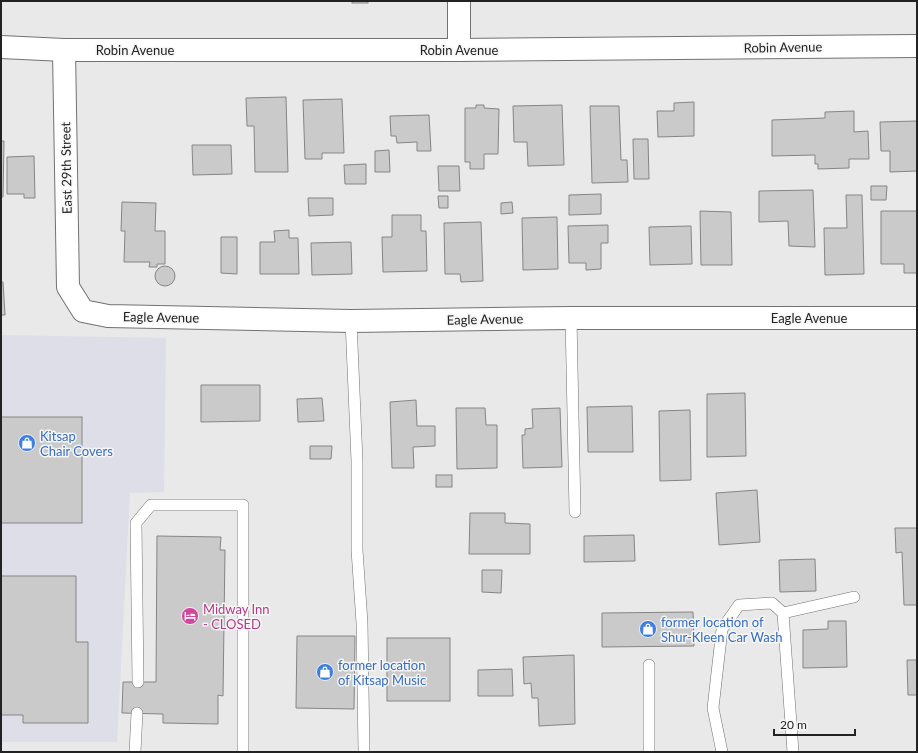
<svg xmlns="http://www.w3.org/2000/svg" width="918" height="753" font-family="Lato,sans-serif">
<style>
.built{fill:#dddee7}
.building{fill:#cbcacb;stroke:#868586}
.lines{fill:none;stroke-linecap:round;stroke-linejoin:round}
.service-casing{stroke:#727273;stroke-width:12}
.minor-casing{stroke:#727273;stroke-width:24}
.service{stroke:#fff;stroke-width:11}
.minor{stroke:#fff;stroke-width:22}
.labels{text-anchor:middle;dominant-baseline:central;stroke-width:3;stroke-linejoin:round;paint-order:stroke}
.street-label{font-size:13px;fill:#222223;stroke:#f6f6f7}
.shop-label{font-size:13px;fill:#366cbe;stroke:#f6f6f7;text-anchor:start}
.hotel-label{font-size:13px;fill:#b23c85;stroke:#f6f6f7;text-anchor:start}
</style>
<rect width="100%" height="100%" fill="#e9e9ea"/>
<path class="built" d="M 1,335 L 166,338 L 164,492 L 130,493 L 117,742 L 1,742 Z"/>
<g class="building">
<rect x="352" y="1" width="16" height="2"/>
<path d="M 286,97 L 288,172 L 255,172 L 254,126 L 247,126 L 246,98 Z"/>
<path d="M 342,99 L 344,153 L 322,153 L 322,159 L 305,159 L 303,100 Z"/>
<path d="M 694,102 L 694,136 L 658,137 L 657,111 L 674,111 L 674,103 Z"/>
<path d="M 476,105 L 484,105 L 484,108 L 499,109 L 498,154 L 484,154 L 484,169 L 470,169 L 470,162 L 465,162 L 465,108 L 476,108 Z"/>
<path d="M 562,105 L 564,165 L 528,166 L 527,142 L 514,142 L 513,106 Z"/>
<path d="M 590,106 L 619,106 L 621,160 L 627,160 L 628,182 L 592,183 Z"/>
<path d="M 854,111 L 854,132 L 868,131 L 869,159 L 849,159 L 849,168 L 818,169 L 818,164 L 815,164 L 815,155 L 772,156 L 772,120 L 825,118 L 825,112 Z"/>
<path d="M 429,115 L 431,151 L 417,151 L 417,142 L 397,143 L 396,136 L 391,136 L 390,116 Z"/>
<path d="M 917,121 L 917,171 L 890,172 L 890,151 L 881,151 L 880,122 Z"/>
<path d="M 633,139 L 648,139 L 649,179 L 634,179 Z"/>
<path d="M 1,141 L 4,141 L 3,197 L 1,197 Z"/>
<path d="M 192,145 L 231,145 L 232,174 L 193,175 Z"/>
<path d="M 389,150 L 390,172 L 375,172 L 375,151 Z"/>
<path d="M 34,156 L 35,198 L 24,198 L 24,194 L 7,194 L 7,157 Z"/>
<path d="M 366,164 L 366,184 L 345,184 L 344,165 Z"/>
<path d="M 438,166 L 459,166 L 460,191 L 439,191 Z"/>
<path d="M 871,186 L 887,186 L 886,200 L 871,200 Z"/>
<path d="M 813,190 L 815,247 L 789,246 L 788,221 L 759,222 L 759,191 Z"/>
<path d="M 601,194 L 601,214 L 569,215 L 569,195 Z"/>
<path d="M 846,195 L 862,195 L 864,274 L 825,275 L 824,228 L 847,228 Z"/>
<path d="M 438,196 L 448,196 L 448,208 L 439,208 Z"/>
<path d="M 308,198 L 333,198 L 333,215 L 309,216 Z"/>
<path d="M 122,202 L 156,203 L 155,231 L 165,231 L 165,264 L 157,264 L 157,267 L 149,267 L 150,262 L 124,262 L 125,231 L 121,231 Z"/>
<path d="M 512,202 L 513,213 L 501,214 L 501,203 Z"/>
<path d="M 700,211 L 731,212 L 732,265 L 701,265 Z"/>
<path d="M 881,211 L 917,211 L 917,273 L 904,273 L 904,264 L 881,264 Z"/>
<path d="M 392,215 L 421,215 L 421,231 L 426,231 L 427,271 L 383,272 L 382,237 L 392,237 Z"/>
<path d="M 557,217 L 558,269 L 523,270 L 522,218 Z"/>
<path d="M 481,222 L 483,281 L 461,282 L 460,274 L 445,274 L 444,223 Z"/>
<path d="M 608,225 L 608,243 L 601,243 L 601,269 L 586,270 L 586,263 L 569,263 L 568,226 Z"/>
<path d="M 691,226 L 692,264 L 650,265 L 649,227 Z"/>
<path d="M 289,230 L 289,238 L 298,238 L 299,274 L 260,274 L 260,242 L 275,242 L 274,231 Z"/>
<path d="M 221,237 L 237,237 L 237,274 L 221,273 Z"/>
<path d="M 351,242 L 352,274 L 312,275 L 311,243 Z"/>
<circle cx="165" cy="276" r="10"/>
<path d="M 1,282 L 3,282 L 5,315 L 1,315 Z"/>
<path d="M 201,385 L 260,385 L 260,421 L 201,422 Z"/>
<path d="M 745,393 L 746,456 L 707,457 L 707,394 Z"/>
<path d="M 322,398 L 324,421 L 298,422 L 297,399 Z"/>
<path d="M 416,400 L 417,426 L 435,426 L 435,446 L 413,447 L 414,468 L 392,468 L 390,402 Z"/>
<path d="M 632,406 L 633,452 L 588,452 L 587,407 Z"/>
<path d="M 456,408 L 485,408 L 486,425 L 497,425 L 497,468 L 457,469 Z"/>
<path d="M 560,408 L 562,467 L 523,468 L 522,435 L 525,435 L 525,429 L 533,428 L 532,409 Z"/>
<path d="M 690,410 L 691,480 L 660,481 L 659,411 Z"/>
<rect x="1" y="417" width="81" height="106"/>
<path d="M 310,446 L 332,446 L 331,459 L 310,459 Z"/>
<rect x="436" y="475" width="16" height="12"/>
<path d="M 757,490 L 760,542 L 719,545 L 716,493 Z"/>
<path d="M 470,513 L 505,513 L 505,523 L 530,524 L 530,554 L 469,554 Z"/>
<path d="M 895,528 L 917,528 L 917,605 L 904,605 L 902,552 L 896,553 Z"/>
<path d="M 634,535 L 635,561 L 584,562 L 584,536 Z"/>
<path d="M 157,536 L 221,537 L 220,550 L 225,550 L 223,696 L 218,695 L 218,724 L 163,723 L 163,714 L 122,713 L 123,682 L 156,682 Z"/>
<path d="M 815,559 L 816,591 L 780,592 L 779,560 Z"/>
<path d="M 482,570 L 502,570 L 501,593 L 482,592 Z"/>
<path d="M 1,576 L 76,576 L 76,642 L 88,642 L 88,723 L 23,723 L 23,715 L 1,715 Z"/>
<path d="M 693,612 L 694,646 L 602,647 L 602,613 Z"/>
<path d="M 828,621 L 846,621 L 847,667 L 803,668 L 803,630 L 828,629 Z"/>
<path d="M 297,636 L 355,636 L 354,709 L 296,708 Z"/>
<rect x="387" y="638" width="63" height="63"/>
<path d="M 574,655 L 575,724 L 539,726 L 538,698 L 532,698 L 531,683 L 524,684 L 523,657 Z"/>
<path d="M 907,660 L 917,660 L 917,695 L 908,695 Z"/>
<path d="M 512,669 L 513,696 L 478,696 L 478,670 Z"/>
</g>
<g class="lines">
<g class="service-casing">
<g id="service">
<path d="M 571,318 L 575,512"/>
<path d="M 351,321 L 357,461 L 357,550 L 362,623 L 364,752"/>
<path d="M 783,613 L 854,597"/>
<path d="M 649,665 L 649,752"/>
<path d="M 138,682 L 136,523 L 151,505 L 243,505 L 243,752"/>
<path d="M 135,752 L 137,713"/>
<path d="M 722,752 L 713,708 L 722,629 L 739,605 L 772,603 L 783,613 L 793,752"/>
</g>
</g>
<g class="minor-casing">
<g id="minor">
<path d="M 1,47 L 64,50 L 459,50 L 917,46"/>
<path d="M 64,50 L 68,287 L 83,311 L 108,316 L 351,321 L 571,318 L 917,318"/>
<path d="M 459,50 L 459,1"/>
</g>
</g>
<use href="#service" class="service"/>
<use href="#minor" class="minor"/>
</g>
<defs>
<g id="shop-disc" transform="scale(0.9)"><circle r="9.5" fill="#3f7fe0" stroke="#f6f6f7"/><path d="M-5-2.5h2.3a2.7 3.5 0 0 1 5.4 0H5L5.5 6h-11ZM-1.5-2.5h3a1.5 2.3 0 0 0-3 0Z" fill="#fff"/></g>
<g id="hotel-disc" transform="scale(0.9)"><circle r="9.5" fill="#d1479c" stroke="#f6f6f7"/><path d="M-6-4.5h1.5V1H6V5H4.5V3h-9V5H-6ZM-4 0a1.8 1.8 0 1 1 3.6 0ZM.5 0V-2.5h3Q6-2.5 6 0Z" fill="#fff"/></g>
</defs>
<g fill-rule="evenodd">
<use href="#shop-disc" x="27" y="443"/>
<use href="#hotel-disc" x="190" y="616"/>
<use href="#shop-disc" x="648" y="629"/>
<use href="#shop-disc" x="325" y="672"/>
</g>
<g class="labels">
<g class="street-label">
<text transform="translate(783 47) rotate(-1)">Robin Avenue</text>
<text x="135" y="50">Robin Avenue</text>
<text x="459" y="50">Robin Avenue</text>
<text transform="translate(66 168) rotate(-91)">East 29th Street</text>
<text transform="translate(161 317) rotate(1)">Eagle Avenue</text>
<text x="809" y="318">Eagle Avenue</text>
<text transform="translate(485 319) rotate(-1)">Eagle Avenue</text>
</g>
<g class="shop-label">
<text x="40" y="436">Kitsap<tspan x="40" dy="15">Chair Covers</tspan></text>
<text x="661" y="622">former location of<tspan x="661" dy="15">Shur-Kleen Car Wash</tspan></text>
<text x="338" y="665">former location<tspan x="338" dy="15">of Kitsap Music</tspan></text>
</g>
<g class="hotel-label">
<text x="203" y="609">Midway Inn<tspan x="203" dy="15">- CLOSED</tspan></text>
</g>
</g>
<rect width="918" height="753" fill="none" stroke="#222223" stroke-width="4"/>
<path d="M774 729v6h81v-6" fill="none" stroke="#222223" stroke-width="2"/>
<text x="780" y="729" font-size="12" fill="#222223" stroke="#f6f6f7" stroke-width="3" paint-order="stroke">20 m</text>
</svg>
